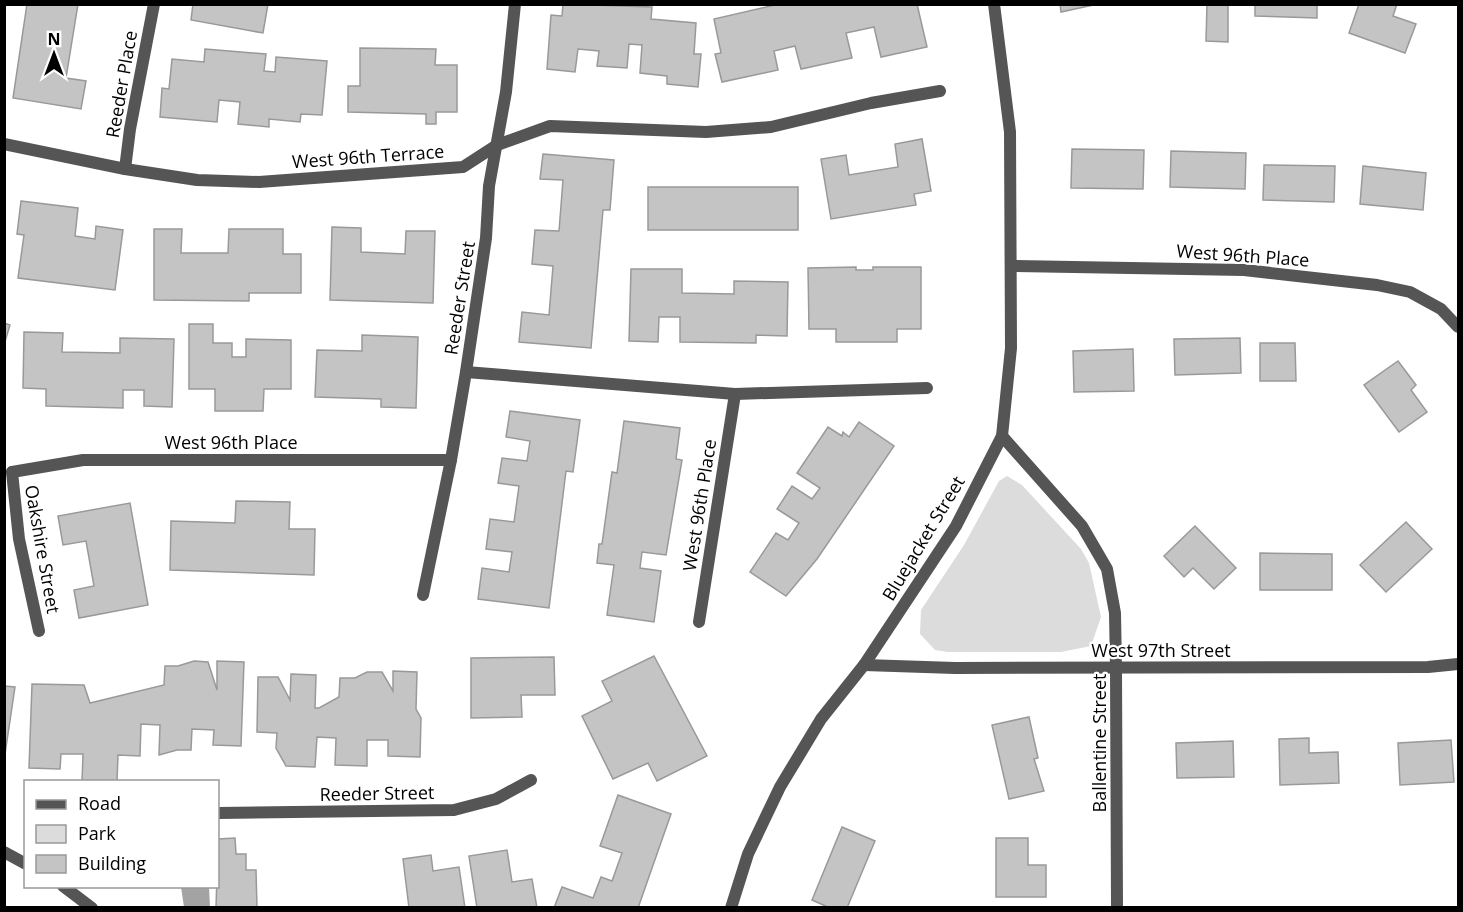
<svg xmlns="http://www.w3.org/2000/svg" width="1463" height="912" font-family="'Open Sans',sans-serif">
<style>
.green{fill:#dcdcdc}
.water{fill:#a3a3a3}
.building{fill:#c4c4c4;stroke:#999;stroke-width:1.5}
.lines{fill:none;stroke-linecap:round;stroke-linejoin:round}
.minor{stroke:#555;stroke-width:12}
.tertiary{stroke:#555;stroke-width:12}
.labels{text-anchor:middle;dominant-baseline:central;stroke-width:4.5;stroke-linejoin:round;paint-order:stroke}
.street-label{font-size:18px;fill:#000;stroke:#fff}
</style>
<rect width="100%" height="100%" fill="#fff"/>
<path class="green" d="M 1007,476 L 1022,485 L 1081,549 L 1089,563 L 1101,617 L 1091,646 L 1061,652 L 948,652 L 935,650 L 920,634 L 921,610 L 964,545 L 999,481 Z"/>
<path class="water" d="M 181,887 L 209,887 L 210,907 L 184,907 Z"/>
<g class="building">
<path d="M 27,4 L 78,4 L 66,78 L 86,81 L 81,109 L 13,98 Z"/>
<path d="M 193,4 L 268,4 L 263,33 L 191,20 Z"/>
<path d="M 563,4 L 652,7 L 651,19 L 696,23 L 694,54 L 701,54 L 698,87 L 667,84 L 667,76 L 640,73 L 642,45 L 629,44 L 627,68 L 597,66 L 599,51 L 578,49 L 575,72 L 547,69 L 551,15 L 562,16 Z"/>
<path d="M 779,4 L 917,4 L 927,47 L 881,57 L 874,27 L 846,33 L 852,58 L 801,69 L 795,46 L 774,51 L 778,70 L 722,82 L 715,54 L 721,53 L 714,19 Z"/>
<path d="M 1060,4 L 1098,4 L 1061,12 Z"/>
<path d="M 1207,4 L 1228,4 L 1228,42 L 1206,41 Z"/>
<path d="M 1255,4 L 1317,4 L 1317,18 L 1255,16 Z"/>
<path d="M 1359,4 L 1397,4 L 1393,16 L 1416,24 L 1405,53 L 1349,33 Z"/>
<path d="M 360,48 L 436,49 L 435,65 L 457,65 L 457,112 L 436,112 L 436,124 L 426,124 L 426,114 L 348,112 L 348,86 L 360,86 Z"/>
<path d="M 205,49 L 266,54 L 264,71 L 275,72 L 276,57 L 327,61 L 322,115 L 301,114 L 300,122 L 269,119 L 269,127 L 238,124 L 240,102 L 219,100 L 217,122 L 160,117 L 162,88 L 169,89 L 172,59 L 204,62 Z"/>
<path d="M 922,139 L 931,191 L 914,194 L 916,205 L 831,219 L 821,159 L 846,155 L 849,175 L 898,167 L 895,144 Z"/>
<path d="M 1072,149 L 1144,150 L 1143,189 L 1071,188 Z"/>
<path d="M 1171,151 L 1246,153 L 1245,189 L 1170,187 Z"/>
<path d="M 543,154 L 614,160 L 610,210 L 603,210 L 591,348 L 519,342 L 522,312 L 549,315 L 553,266 L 532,264 L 535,230 L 559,231 L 563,180 L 540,179 Z"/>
<path d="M 1264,165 L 1335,166 L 1334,202 L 1263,200 Z"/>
<path d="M 1363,166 L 1426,173 L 1423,210 L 1360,204 Z"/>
<rect x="648" y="187" width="150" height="43"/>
<path d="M 21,201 L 78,208 L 75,236 L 95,239 L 96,226 L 123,230 L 115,290 L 18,278 L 24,235 L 17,234 Z"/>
<path d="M 332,227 L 361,228 L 361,252 L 405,254 L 406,231 L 435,231 L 433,303 L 330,300 Z"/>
<path d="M 154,229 L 182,229 L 181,253 L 228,253 L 229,229 L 283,229 L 283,254 L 301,254 L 301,293 L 249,293 L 249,301 L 154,300 Z"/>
<path d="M 856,267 L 856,270 L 873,270 L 873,267 L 921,267 L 921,329 L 897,329 L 897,342 L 836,342 L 836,329 L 809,329 L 808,268 Z"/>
<path d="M 631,269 L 682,269 L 682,293 L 734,294 L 734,281 L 788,282 L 787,336 L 756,335 L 756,343 L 680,342 L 680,317 L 659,317 L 658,342 L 629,341 Z"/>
<path d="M 4,323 L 10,325 L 4,345 Z"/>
<path d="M 189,324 L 213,324 L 213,343 L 232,343 L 232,357 L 246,357 L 246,339 L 291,340 L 291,389 L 264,389 L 263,411 L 215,411 L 215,389 L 189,389 Z"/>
<path d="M 24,332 L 63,333 L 62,352 L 120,353 L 120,338 L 174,339 L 172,407 L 144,406 L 144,390 L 123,390 L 123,408 L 46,406 L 46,389 L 23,388 Z"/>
<path d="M 362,335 L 418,337 L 416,408 L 381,407 L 381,399 L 315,397 L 317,350 L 362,351 Z"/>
<path d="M 1240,338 L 1241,373 L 1175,375 L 1174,339 Z"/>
<path d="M 1260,343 L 1295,343 L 1296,381 L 1260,381 Z"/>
<path d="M 1133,349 L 1134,391 L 1074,392 L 1073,351 Z"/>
<path d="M 1398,361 L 1416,385 L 1411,390 L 1427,412 L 1399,432 L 1364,385 Z"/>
<path d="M 510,411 L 580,420 L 573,472 L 566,471 L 549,608 L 478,599 L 482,568 L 509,572 L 512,552 L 486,549 L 490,519 L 514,522 L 519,486 L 498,483 L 502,458 L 527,461 L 530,441 L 506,437 Z"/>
<path d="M 624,421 L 680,428 L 676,459 L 682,460 L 666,555 L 642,552 L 640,568 L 661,571 L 654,622 L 607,615 L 614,565 L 597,563 L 599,544 L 602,544 L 612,472 L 617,473 Z"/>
<path d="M 859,422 L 894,446 L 817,559 L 786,596 L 750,572 L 776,533 L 788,540 L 799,523 L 777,509 L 792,486 L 812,499 L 820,488 L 797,473 L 828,427 L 842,436 L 843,432 L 849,437 Z"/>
<path d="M 236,501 L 290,502 L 289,529 L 315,529 L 314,575 L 170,570 L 171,521 L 235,523 Z"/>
<path d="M 130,503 L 148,605 L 79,618 L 74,590 L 94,586 L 86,541 L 63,545 L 58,516 Z"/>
<path d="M 1406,522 L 1432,549 L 1386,592 L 1360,565 Z"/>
<path d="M 1195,526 L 1236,568 L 1214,589 L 1193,568 L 1184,577 L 1164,556 Z"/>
<path d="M 1260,553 L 1332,554 L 1332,590 L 1260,590 Z"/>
<path d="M 654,656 L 707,756 L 657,781 L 648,763 L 613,779 L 582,716 L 612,701 L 602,681 Z"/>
<path d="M 554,657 L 555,695 L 521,695 L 522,717 L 471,718 L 471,658 Z"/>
<path d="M 194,661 L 208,662 L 217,690 L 217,661 L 244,662 L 241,746 L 213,745 L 214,730 L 192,729 L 191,750 L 177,750 L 159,755 L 160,725 L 141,724 L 140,756 L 118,755 L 117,782 L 82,782 L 83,754 L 61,754 L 60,769 L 29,768 L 32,684 L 84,685 L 90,703 L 164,685 L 165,666 L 178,666 Z"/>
<path d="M 393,671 L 417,672 L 416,709 L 421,718 L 420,757 L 388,756 L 388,740 L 367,740 L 367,766 L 335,765 L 336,738 L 317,737 L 315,767 L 286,766 L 276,748 L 277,733 L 257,732 L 258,677 L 278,677 L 290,700 L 291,674 L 316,675 L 315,708 L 319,708 L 339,697 L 340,678 L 355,678 L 367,672 L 382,672 L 393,691 Z"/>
<path d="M 4,686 L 15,687 L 4,761 Z"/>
<path d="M 1029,717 L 1038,758 L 1034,759 L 1044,791 L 1009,799 L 992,725 Z"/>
<path d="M 1309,738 L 1309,753 L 1338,752 L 1339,783 L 1280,785 L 1279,739 Z"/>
<path d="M 1451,740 L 1454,782 L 1400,785 L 1398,743 Z"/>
<path d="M 1233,741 L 1234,777 L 1177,778 L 1176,743 Z"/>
<path d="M 618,795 L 671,814 L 638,908 L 554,908 L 562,887 L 593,898 L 601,877 L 612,881 L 622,853 L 600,846 Z"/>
<path d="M 842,827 L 875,841 L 847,908 L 830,908 L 812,900 Z"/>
<path d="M 235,838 L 236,854 L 246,854 L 246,870 L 256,870 L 257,908 L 216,908 L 218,839 Z"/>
<path d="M 996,838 L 1028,838 L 1028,865 L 1046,865 L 1046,897 L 996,897 Z"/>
<path d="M 507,850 L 512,882 L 532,879 L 537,908 L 477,908 L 469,856 Z"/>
<path d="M 431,855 L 433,871 L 459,867 L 465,908 L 409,908 L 403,859 Z"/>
</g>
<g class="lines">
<g class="minor">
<path d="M 4,144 L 125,169 L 197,180 L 259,182 L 463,167 L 497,145 L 550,126 L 706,132 L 771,127 L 871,103 L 940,91"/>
<path d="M 125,169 L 130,129 L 154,4"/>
<path d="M 1012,266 L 1244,270 L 1377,285 L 1410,292 L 1441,309 L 1458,327"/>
<path d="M 466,372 L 735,394 L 927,388"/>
<path d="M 1002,436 L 1082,526 L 1107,569 L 1115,613 L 1116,668 L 1117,908"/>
<path d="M 12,472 L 83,460 L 451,460"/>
<path d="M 12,472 L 19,539 L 39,631"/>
<path d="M 423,595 L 451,460 L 466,372 L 486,238 L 489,186 L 506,92 L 515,4"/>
<path d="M 699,622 L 735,394"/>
<path d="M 864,665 L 955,668 L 1428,667 L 1458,664"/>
<path d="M 218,813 L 454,810 L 496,799 L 531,780"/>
<path d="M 4,852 L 26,864"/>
<path d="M 63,886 L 92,908"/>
</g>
<path class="tertiary" d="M 731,908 L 748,854 L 780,787 L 821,719 L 864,665 L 956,526 L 1002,436 L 1011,348 L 1010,132 L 994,4"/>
</g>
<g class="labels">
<g class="street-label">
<text transform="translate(121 84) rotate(-80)">Reeder Place</text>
<text transform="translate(368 156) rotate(-4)">West 96th Terrace</text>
<text transform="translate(1243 255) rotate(4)">West 96th Place</text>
<text transform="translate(459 298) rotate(-81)">Reeder Street</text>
<text x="231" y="442">West 96th Place</text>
<text transform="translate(699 505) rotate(-81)">West 96th Place</text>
<text transform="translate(923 538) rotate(-59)">Bluejacket Street</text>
<text transform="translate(43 549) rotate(80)">Oakshire Street</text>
<text x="1161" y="650">West 97th Street</text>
<text transform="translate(1099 743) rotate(-90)">Ballentine Street</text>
<text transform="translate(377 793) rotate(-1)">Reeder Street</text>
</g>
</g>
<rect width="1463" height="912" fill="none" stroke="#000000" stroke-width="12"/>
<rect x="24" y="780" width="195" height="108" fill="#ffffff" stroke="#999999" stroke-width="1.5"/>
<rect x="36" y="800" width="30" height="9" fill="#555555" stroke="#999999" stroke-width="1.5"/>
<text x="78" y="810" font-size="18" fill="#000000">Road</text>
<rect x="36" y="825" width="30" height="18" fill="#dcdcdc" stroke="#999999" stroke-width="1.5"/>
<text x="78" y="840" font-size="18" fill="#000000">Park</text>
<rect x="36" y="855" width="30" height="18" fill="#c4c4c4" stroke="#999999" stroke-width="1.5"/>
<text x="78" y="870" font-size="18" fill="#000000">Building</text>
<g transform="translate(54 54)" stroke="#ffffff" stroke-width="4.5" paint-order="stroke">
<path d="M0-4.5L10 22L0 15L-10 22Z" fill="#000000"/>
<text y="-9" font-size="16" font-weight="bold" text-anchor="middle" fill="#000000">N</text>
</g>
</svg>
